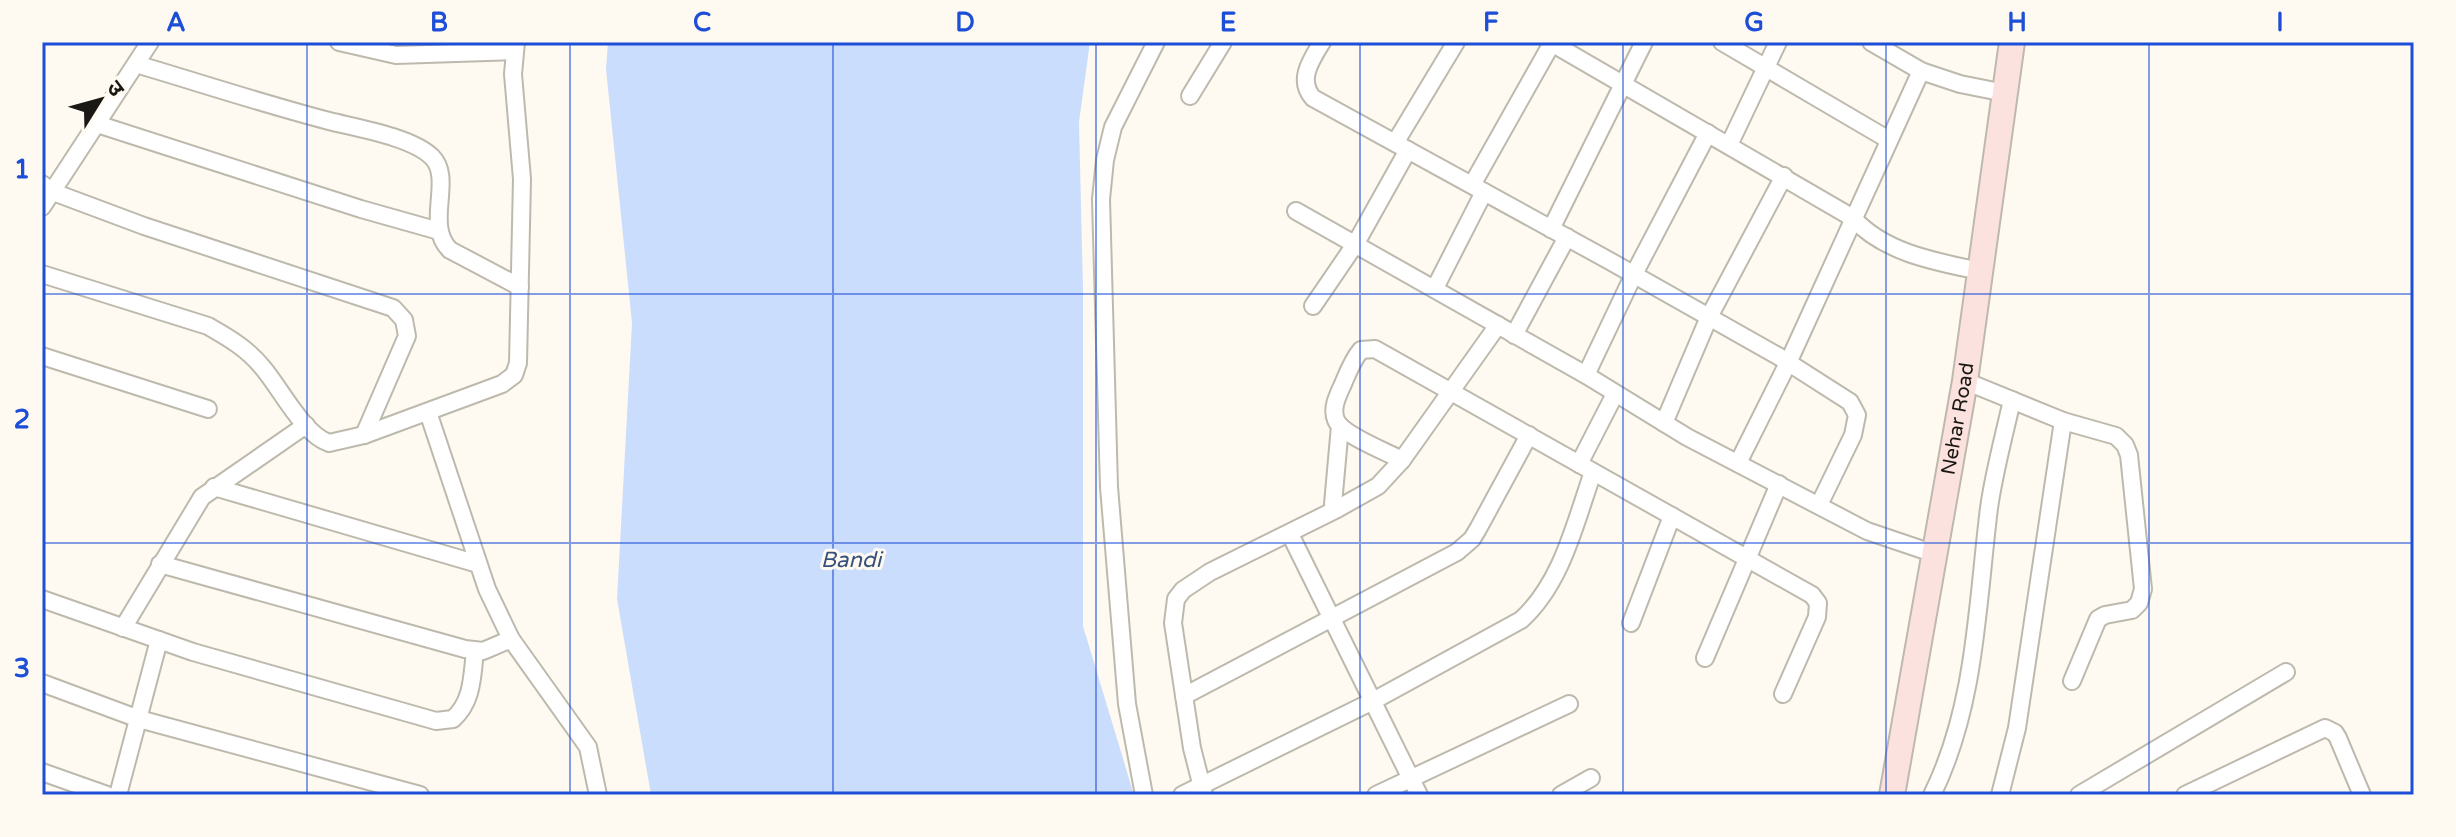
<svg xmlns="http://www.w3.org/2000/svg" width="2456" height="837" font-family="'Varela Round','Noto Sans Devanagari',sans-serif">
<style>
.water{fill:#cbddfd}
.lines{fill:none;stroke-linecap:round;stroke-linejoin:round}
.street-casing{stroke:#beb9ad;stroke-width:20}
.secondary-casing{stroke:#beb9ad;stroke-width:28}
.street{stroke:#fff;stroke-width:16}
.secondary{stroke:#fce2de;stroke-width:24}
.grid{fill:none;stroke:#1d4ed8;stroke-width:2;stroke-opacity:0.55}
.labels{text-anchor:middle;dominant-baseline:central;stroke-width:6;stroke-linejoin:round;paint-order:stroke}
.street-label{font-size:20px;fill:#1a1814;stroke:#fffaf1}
.water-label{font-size:22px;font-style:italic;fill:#38517c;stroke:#fffaf1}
.neatline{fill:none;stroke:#1d4ed8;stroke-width:3}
.grid-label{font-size:26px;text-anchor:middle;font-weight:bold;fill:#1d4ed8}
</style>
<rect width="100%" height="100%" fill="#fffaf1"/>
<path class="water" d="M 608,42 L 1090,42 L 1079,122 L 1083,288 L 1083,626 L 1134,795 L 651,795 L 617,599 L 632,323 L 606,69 Z"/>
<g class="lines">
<g class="street-casing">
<g id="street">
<path d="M 339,42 L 396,55 L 514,51"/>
<path d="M 1322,42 C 1311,60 1297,80 1313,98 L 1608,260 L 1778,356 L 1850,402 L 1857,415 L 1853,435 L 1819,505"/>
<path d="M 1550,42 L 1853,218 C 1884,253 1937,262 1980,271"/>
<path d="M 1722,42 L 1889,140"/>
<path d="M 1871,42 L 1921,71 L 1960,84 L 2005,93"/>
<path d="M 136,64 C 200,83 264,104 329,121 C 357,128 412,137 432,157 C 454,179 424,225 450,250 L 520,287"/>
<path d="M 1190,96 L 1223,42"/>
<path d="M 97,124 L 361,209 L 439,231"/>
<path d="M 1395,143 L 1456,42"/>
<path d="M 1729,145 L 1778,42"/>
<path d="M 42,184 L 53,192 L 144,226 L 393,308 L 404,320 L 407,336 L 364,435"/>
<path d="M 1472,185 L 1552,43"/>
<path d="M 42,207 L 150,42"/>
<path d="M 1296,211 L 1586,375 L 1687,437 L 1867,531 L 1935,554"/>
<path d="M 1551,229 L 1644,42"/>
<path d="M 42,274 L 208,326 C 229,338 248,349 263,368 C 281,389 303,434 329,443 L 364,435 L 502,384 L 514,375 L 518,363 L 522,179 L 513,74 L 516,42"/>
<path d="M 1435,288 L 1484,192"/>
<path d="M 1313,306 L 1356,243 L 1408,150"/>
<path d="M 1514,335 L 1567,237"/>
<path d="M 42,356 L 208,409"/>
<path d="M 1586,375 L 1634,274 L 1708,133"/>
<path d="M 1965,381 L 2063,421 L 2116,436 L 2125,445 L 2129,455 L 2143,589 L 2139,603 L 2132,610 L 2105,615 L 2098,619 L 2072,681"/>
<path d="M 428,412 L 487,589 L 511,639 L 588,747 L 598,795"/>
<path d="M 1664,423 L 1709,317 L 1784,176"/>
<path d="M 1402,460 C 1387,452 1342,435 1336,420 C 1331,408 1338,395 1343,384 C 1348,372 1353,359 1361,350 L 1375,349 L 1812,595 L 1818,603 L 1817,617 L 1783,694"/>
<path d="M 1738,463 L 1788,363 L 1921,71"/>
<path d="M 1579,464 L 1615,394"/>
<path d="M 214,487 L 478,564"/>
<path d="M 1337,509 L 1333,504 L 1340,426"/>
<path d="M 1290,534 L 1419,795"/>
<path d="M 160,564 L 465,649 L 483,651 L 511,639"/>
<path d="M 42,599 L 193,652 L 436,721 L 453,719 C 473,701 472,676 475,651"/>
<path d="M 1631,623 L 1672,516"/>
<path d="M 123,628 L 202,497 L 306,425"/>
<path d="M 1705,658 L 1779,484"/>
<path d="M 42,683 L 139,719 L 420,795"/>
<path d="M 1184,696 L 1457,552 L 1472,539 L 1478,529 L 1529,435"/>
<path d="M 42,772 L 107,795"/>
<path d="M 118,795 L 159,640"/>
<path d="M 1144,795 L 1127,704 L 1109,487 L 1101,199 L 1105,160 L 1113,127 L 1156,42"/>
<path d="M 1182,795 L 1373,701 L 1521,620 C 1562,583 1575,523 1593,472"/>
<path d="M 1204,795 L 1192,748 L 1173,623 L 1176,599 L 1183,590 L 1210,572 L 1337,509 L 1378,486 L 1402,460 L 1498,325"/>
<path d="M 1376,795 L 1569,704"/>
<path d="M 1561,795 L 1591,778"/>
<path d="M 1932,795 C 1976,706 1977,605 1989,508 C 1994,472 2004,436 2012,400"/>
<path d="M 2000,795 L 2017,728 L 2063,421"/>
<path d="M 2079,795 L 2286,672"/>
<path d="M 2185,795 L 2325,728 L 2335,733 L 2338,738 L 2362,795"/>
</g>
</g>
<g class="secondary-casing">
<g id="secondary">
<path id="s1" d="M 1892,795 L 1965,381 L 2012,42"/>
</g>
</g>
<use href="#street" class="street"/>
<use href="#secondary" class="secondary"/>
</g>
<path class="grid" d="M 307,42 L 307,795M 570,42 L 570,795M 833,42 L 833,795M 1096,42 L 1096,795M 1360,42 L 1360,795M 1623,42 L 1623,795M 1886,42 L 1886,795M 2149,42 L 2149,795M 42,294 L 2414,294M 42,543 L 2414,543"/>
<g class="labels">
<g class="street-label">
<text stroke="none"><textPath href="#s1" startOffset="382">Nehar Road</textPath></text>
</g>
<g class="water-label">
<text x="851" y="560">Bandi</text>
</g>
</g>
<rect width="2456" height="837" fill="none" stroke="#fffaf1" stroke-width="88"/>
<g transform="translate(100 100) rotate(53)" stroke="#fffaf1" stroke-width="6" paint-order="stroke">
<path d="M0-6L14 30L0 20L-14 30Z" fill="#1a1814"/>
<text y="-12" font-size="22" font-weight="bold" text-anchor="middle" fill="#1a1814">उ</text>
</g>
<rect x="44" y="44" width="2368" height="749" class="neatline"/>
<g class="grid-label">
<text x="176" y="31">A</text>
<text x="439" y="31">B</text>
<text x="702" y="31">C</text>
<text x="965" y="31">D</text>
<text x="1228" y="31">E</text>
<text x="1491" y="31">F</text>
<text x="1754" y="31">G</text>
<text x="2017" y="31">H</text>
<text x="2280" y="31">I</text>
<text x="22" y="178">1</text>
<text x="22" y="428">2</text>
<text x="22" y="677">3</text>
</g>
</svg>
